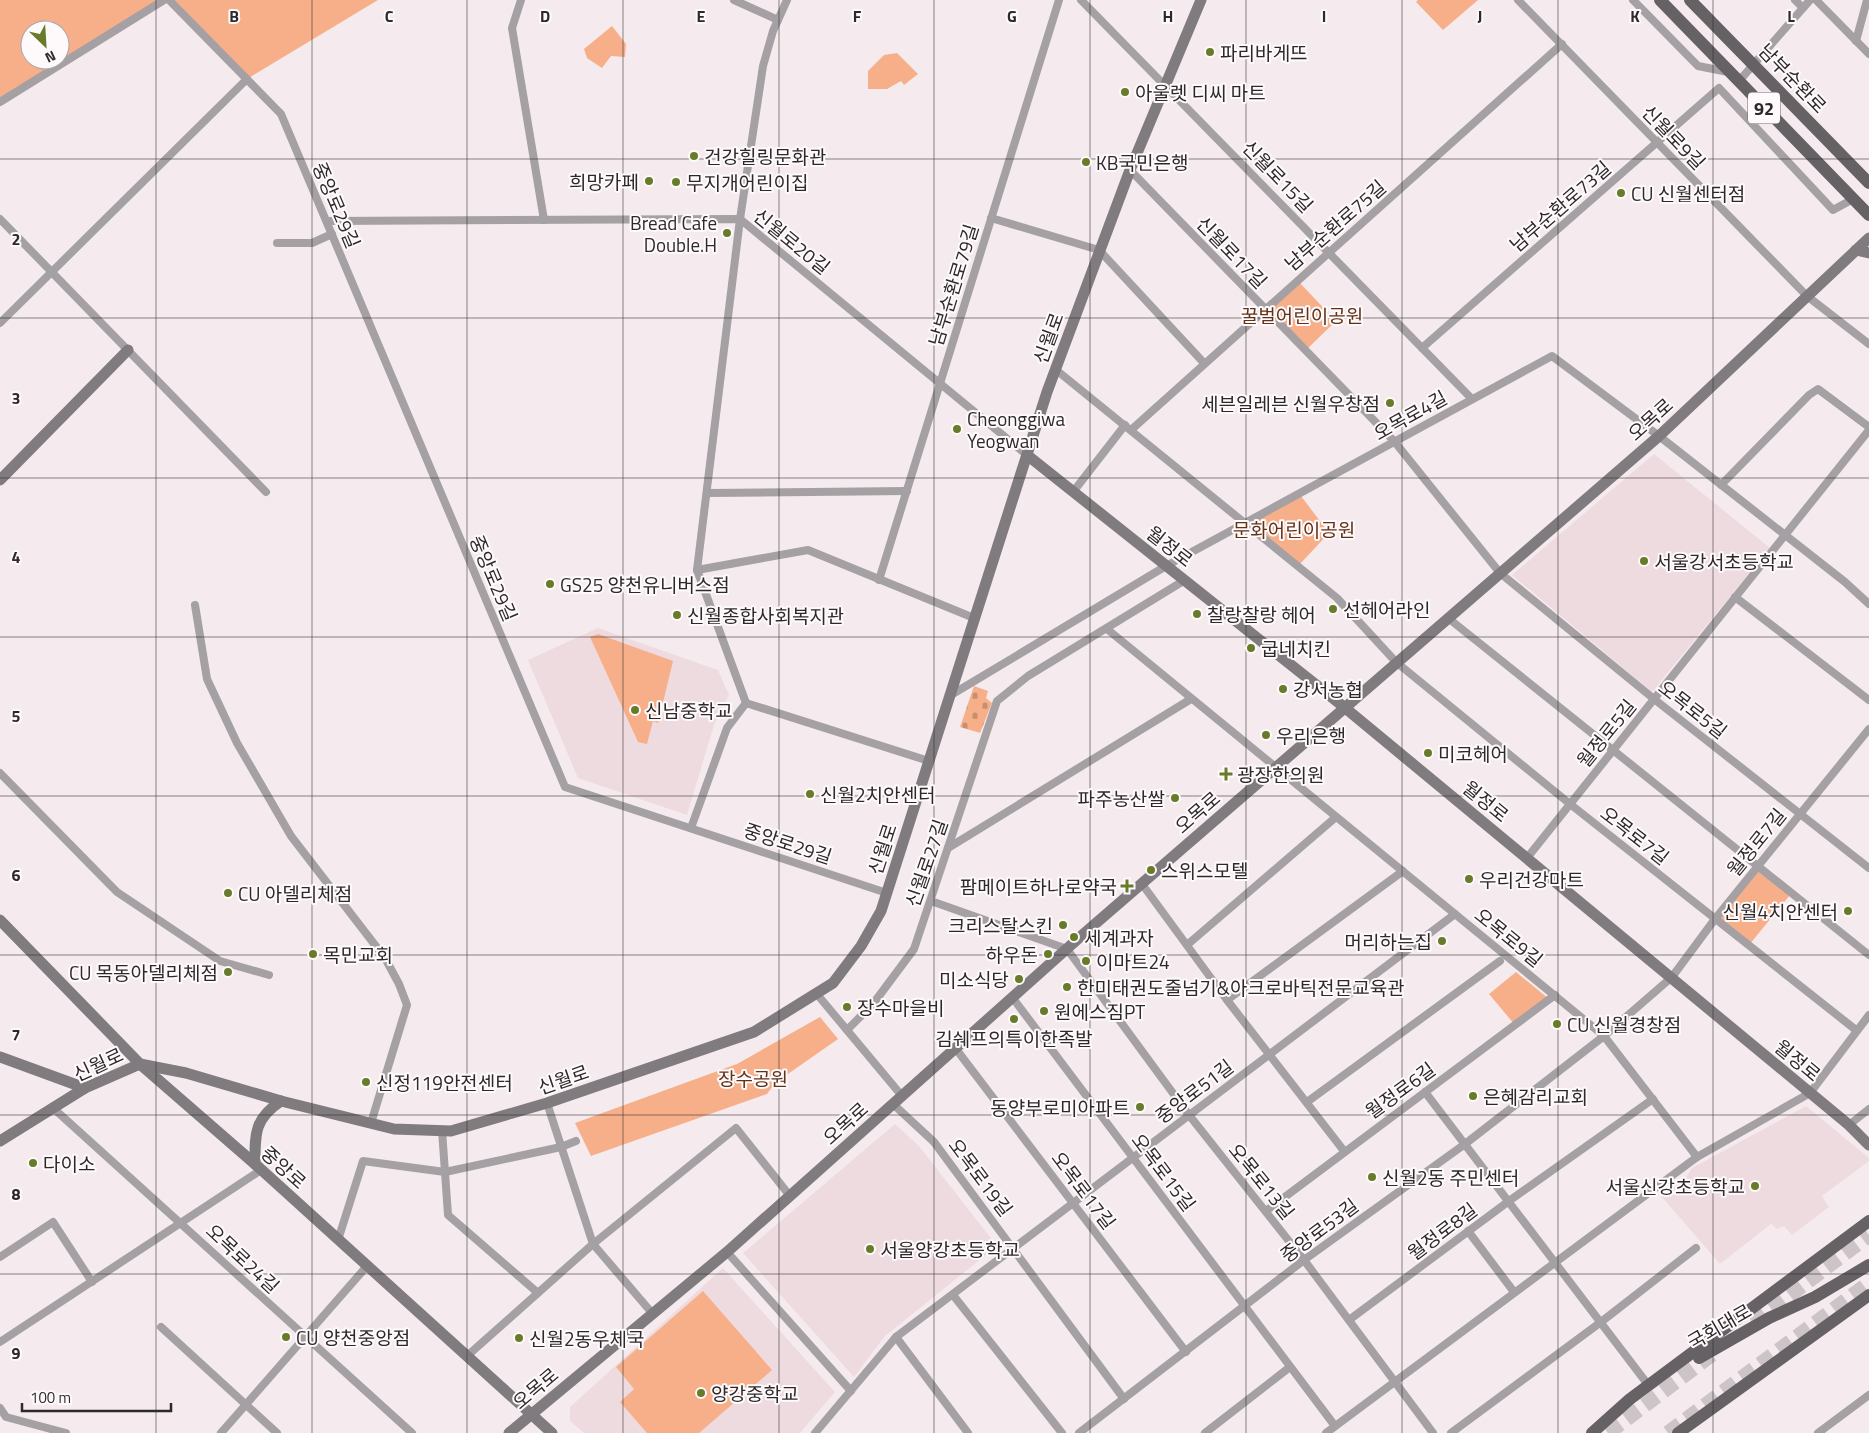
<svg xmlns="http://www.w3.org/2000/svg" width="1869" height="1433" font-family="'Titillium Web','Noto Sans KR',sans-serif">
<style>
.built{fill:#eedbe0}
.cemetery{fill:url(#cemetery-stones)}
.park{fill:#f7af89;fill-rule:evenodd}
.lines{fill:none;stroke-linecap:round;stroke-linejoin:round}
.highway-tunnel{stroke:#cdc4c7;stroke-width:15;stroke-dasharray:15 8;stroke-linecap:butt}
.street{stroke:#a4a0a3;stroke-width:8}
.secondary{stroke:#807b7e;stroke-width:11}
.primary{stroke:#666165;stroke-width:12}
.grid{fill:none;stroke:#2d292a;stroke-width:1;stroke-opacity:0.55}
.poi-dot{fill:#687b2a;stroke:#fefafb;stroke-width:2}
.labels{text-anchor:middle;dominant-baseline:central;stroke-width:4;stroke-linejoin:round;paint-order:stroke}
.shield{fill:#fefafb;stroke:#6c6869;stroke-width:1}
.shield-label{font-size:18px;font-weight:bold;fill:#2d292a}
.poi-label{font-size:19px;fill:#2d292a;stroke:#fefafb;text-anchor:start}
.street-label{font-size:19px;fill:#2d292a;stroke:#fefafb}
.park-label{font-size:19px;fill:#613217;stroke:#fefafb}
.grid-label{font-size:16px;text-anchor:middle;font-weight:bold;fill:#2d292a;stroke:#fefafb;stroke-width:4;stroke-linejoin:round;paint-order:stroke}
</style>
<defs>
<pattern id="cemetery-stones" width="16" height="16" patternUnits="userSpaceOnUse" patternTransform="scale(1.25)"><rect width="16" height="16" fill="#f7af89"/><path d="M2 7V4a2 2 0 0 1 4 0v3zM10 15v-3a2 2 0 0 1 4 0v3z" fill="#c88e70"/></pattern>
</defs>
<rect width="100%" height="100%" fill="#f5ebee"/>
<g class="built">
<path d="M 1654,454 L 1770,548 L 1652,692 L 1512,575 Z"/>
<path d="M 598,628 L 718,670 L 729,695 L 714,725 L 687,815 L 578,778 L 528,660 Z"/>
<path d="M 1806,1106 L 1869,1158 L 1869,1161 L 1822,1196 L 1829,1207 L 1792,1235 L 1784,1226 L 1777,1229 L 1771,1224 L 1720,1264 L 1661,1196 L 1687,1176 L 1692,1168 Z"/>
<path d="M 895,1124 L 919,1146 L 997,1246 L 885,1336 L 854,1377 L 743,1253 Z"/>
<path d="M 723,1268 L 835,1392 L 800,1433 L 584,1433 L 570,1421 L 570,1407 Z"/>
</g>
<path class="cemetery" d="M 974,686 L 988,691 L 986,698 L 992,703 L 980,733 L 960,727 Z"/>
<g class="park">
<path d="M 0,0 L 164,0 L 0,102 ZM 30,30 L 60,30 L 60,60 L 30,60 Z"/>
<path d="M 169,0 L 378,0 L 247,79 Z"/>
<path d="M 1418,0 L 1478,0 L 1443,30 L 1416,2 Z"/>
<path d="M 612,26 L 626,44 L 625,57 L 611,56 L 602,68 L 587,58 L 584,49 Z"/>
<path d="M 897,53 L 918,74 L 904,85 L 901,81 L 887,89 L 868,89 L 868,71 L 884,55 Z"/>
<path d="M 1298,281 L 1336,321 L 1306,350 L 1268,309 Z"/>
<path d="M 1301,496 L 1329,533 L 1300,564 L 1257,532 L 1256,521 Z"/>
<path d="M 598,634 L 673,661 L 658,723 L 653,721 L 647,744 L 638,742 L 590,637 Z"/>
<path d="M 1758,869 L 1790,895 L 1749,945 L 1717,919 Z"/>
<path d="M 1516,972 L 1549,999 L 1515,1025 L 1489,994 Z"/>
<path d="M 820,1017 L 838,1039 L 775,1083 L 767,1094 L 591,1156 L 575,1123 L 737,1064 Z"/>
<path d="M 703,1291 L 772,1370 L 699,1433 L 647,1433 L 620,1402 L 634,1389 L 616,1367 Z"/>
</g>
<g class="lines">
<g class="highway-tunnel">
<path d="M 1753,1323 L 1869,1235"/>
<path d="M 1608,1433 L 1715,1352"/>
<path d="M 1668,1433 L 1869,1283"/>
</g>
<g class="street">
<path d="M 169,0 L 281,114 L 565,787 L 887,893"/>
<path d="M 521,0 L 512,28 L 544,220"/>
<path d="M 734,0 L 778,20"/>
<path d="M 1081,0 L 1472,399"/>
<path d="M 1518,0 L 1807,296 L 1869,344"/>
<path d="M 1633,0 L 1698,66 L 1728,72"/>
<path d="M 1795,0 L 1803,8"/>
<path d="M 1816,0 L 1869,54"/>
<path d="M 1856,41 L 1867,0"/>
<path d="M 1739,81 L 1810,0"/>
<path d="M 0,102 L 164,0"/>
<path d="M 1130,170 L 1394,441 L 1500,573 L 1654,699 L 1869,868"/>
<path d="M 991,218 L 1099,250 L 1204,363"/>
<path d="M 0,219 L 266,492"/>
<path d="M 327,221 L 740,219 L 1027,455"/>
<path d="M 277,243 L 312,243 L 332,234"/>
<path d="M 0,323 L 247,79"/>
<path d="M 1422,348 L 1719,88 L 1833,210 L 1853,199"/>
<path d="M 1055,369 L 1337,598 L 1396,662 L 1570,804 L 1856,1030"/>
<path d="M 1131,430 L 1562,44"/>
<path d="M 1721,485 L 1809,395 L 1818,389 L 1869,427"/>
<path d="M 1073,492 L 1125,425"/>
<path d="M 707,493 L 907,491"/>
<path d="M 697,570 L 808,550 L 974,618"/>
<path d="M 879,580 L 1059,0"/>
<path d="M 1735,597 L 1869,700"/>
<path d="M 195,605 L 207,679 L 237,743 L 291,836 L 385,958 L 399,984 L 407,1005 L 371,1123"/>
<path d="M 1448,618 L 1869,955"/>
<path d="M 1107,629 L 1604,1036 L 1697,1157"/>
<path d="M 951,695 L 1166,566 L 1552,356 L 1659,436 L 1845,582 L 1869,604"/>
<path d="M 746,703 L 697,570 L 740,219 L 763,66 L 773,31 L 787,0"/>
<path d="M 746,703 L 929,761"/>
<path d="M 0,773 L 117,892 L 220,961 L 269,975"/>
<path d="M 691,828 L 727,728 L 746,703"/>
<path d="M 948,848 L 1191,699"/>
<path d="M 1527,858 L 1869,430"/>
<path d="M 1142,884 L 1227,1000 L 1344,1151"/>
<path d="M 931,901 L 1067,949 L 1189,1115 L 1304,1260 L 1433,1433"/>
<path d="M 1187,945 L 1336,817"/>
<path d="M 816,993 L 902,1096"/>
<path d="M 1012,997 L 1335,1426"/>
<path d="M 1227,1000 L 1403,871"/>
<path d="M 847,1030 L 873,1004 L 914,949 L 997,701 L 1028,676 L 1185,580"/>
<path d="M 956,1049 L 1186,1352"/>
<path d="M 1425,1092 L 1649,1386"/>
<path d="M 1307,1102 L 1500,961"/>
<path d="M 547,1103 L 593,1244 L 652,1313"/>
<path d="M 893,1104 L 934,1142 L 1124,1399"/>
<path d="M 52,1107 L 412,1433"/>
<path d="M 1849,1125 L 1869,1109"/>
<path d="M 442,1130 L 448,1215 L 538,1293"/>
<path d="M 1266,1211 L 1555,995"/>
<path d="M 1468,1231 L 1514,1292"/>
<path d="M 338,1240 L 363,1161 L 445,1172 L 561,1147 L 576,1141"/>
<path d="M 727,1252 L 851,1391"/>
<path d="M 0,1257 L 53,1222 L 92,1282"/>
<path d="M 953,1295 L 1062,1433"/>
<path d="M 1349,1320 L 1509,1201 L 1653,1099"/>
<path d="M 161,1327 L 277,1433"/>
<path d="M 896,1337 L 968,1433"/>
<path d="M 0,1342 L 261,1170"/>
<path d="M 467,1356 L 593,1244 L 736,1128 L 790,1196"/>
<path d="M 0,1408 L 6,1417 L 66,1433"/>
<path d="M 221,1433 L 367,1266"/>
<path d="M 815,1433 L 896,1337 L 1455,914"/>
<path d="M 1079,1433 L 1304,1260 L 1465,1144 L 1604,1036 L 1672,977 L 1715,919 L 1869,729"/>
<path d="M 1205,1433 L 1290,1367"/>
<path d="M 1326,1433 L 1697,1157 L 1810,1093 L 1869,1015"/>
<path d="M 1451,1433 L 1601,1322 L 1696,1248"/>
<path d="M 1818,1433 L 1869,1395"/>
</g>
<g class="secondary">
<path d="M 1856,250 L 1869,253"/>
<path d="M 1027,455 L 1344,707 L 1849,1125 L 1869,1145"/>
<path d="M 0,480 L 128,350"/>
<path d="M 0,920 L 140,1064 L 255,1164 L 552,1433"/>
<path d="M 0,1057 L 85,1088"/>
<path d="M 0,1141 L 85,1088 L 140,1064 L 186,1073 L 281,1101 L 394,1129 L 451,1131 L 547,1103 L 754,1032 L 833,983 L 861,946 L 881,911 L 1047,392 L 1130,170 L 1201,0"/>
<path d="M 255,1164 C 255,1134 254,1119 281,1101"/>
<path d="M 509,1433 L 727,1252 L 1080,937 L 1659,436 L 1869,238"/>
</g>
<g class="primary">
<path d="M 1660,0 L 1869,215"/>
<path d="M 1690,0 L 1869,183"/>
<path d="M 1699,1358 L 1769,1318 L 1815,1297 L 1869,1265"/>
<path d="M 1592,1433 L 1630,1399 L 1869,1221"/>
<path d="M 1678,1433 L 1869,1295"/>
</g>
</g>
<path class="grid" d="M 156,0 L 156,1433M 312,0 L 312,1433M 467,0 L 467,1433M 623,0 L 623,1433M 779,0 L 779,1433M 934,0 L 934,1433M 1090,0 L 1090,1433M 1246,0 L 1246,1433M 1402,0 L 1402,1433M 1558,0 L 1558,1433M 1713,0 L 1713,1433M 0,159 L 1869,159M 0,318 L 1869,318M 0,478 L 1869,478M 0,637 L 1869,637M 0,796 L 1869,796M 0,955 L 1869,955M 0,1115 L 1869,1115M 0,1274 L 1869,1274"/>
<g class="poi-dot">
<circle cx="1210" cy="52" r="5"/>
<circle cx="1125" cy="92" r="5"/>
<circle cx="694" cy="156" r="5"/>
<circle cx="1086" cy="162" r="5"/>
<circle cx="649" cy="181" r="5"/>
<circle cx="676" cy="182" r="5"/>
<circle cx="1621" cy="193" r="5"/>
<circle cx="727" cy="233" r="5"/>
<circle cx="1390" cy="403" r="5"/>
<circle cx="957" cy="429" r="5"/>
<circle cx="1644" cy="561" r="5"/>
<circle cx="550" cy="584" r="5"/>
<circle cx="1333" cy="609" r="5"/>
<circle cx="1197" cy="614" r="5"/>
<circle cx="677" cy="615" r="5"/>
<circle cx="1251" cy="648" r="5"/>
<circle cx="1283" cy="689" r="5"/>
<circle cx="635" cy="710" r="5"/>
<circle cx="1266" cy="735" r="5"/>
<circle cx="1428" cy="753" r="5"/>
<path d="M1223.5 766.5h5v5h5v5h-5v5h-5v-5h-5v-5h5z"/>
<circle cx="810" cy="794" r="5"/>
<circle cx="1175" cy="798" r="5"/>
<circle cx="1151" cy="870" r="5"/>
<circle cx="1469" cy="879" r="5"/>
<path d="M1124.5 878.5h5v5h5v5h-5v5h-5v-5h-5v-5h5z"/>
<circle cx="228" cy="893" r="5"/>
<circle cx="1848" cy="911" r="5"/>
<circle cx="1063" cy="925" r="5"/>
<circle cx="1074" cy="937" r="5"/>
<circle cx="1442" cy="941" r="5"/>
<circle cx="313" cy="954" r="5"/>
<circle cx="1048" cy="954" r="5"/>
<circle cx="1086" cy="961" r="5"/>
<circle cx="228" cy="972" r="5"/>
<circle cx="1019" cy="979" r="5"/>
<circle cx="1067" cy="987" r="5"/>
<circle cx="847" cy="1007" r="5"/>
<circle cx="1044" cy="1011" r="5"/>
<circle cx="1014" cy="1019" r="5"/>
<circle cx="1557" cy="1024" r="5"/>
<circle cx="366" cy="1082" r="5"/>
<circle cx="1473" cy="1096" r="5"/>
<circle cx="1140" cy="1107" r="5"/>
<circle cx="33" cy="1163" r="5"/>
<circle cx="1372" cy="1177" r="5"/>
<circle cx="1755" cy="1186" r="5"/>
<circle cx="870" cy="1249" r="5"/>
<circle cx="286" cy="1337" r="5"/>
<circle cx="519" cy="1338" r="5"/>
<circle cx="701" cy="1393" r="5"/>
</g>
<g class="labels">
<rect class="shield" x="1748" y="92.5" width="32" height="31" rx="4"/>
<g class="shield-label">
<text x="1764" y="108">92</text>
</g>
<g class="poi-label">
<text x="1220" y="52">파리바게뜨</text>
<text x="1135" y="92">아울렛 디씨 마트</text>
<text x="704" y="156">건강힐링문화관</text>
<text x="1096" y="162">KB국민은행</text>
<text x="639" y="181" text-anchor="end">희망카페</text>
<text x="686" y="182">무지개어린이집</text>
<text x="1631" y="193">CU 신월센터점</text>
<text x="717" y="222" text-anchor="end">Bread Cafe<tspan x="717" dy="22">Double.H</tspan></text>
<text x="1380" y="403" text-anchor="end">세븐일레븐 신월우창점</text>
<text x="967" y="418">Cheonggiwa<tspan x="967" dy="22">Yeogwan</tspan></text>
<text x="1654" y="561">서울강서초등학교</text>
<text x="560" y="584">GS25 양천유니버스점</text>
<text x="1343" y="609">선헤어라인</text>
<text x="1207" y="614">찰랑찰랑 헤어</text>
<text x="687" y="615">신월종합사회복지관</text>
<text x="1261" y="648">굽네치킨</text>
<text x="1293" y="689">강서농협</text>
<text x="645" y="710">신남중학교</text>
<text x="1276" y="735">우리은행</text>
<text x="1438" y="753">미코헤어</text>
<text x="1237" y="774">광장한의원</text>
<text x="820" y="794">신월2치안센터</text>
<text x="1165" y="798" text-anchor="end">파주농산쌀</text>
<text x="1161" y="870">스위스모텔</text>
<text x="1479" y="879">우리건강마트</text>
<text x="1117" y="886" text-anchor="end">팜메이트하나로약국</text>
<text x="238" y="893">CU 아델리체점</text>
<text x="1838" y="911" text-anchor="end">신월4치안센터</text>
<text x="1053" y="925" text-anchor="end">크리스탈스킨</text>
<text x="1084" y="937">세계과자</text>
<text x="1432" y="941" text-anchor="end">머리하는집</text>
<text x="323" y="954">목민교회</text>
<text x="1038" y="954" text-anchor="end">하우돈</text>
<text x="1096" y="961">이마트24</text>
<text x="218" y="972" text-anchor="end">CU 목동아델리체점</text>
<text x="1009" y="979" text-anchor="end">미소식당</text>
<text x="1077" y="987">한미태권도줄넘기&amp;아크로바틱전문교육관</text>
<text x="857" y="1007">장수마을비</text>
<text x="1054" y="1011">원에스짐PT</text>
<text x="1567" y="1024">CU 신월경창점</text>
<text x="1014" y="1038" text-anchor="middle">김쉐프의특이한족발</text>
<text x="376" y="1082">신정119안전센터</text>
<text x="1483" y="1096">은혜감리교회</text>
<text x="1130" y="1107" text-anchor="end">동양부로미아파트</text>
<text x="43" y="1163">다이소</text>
<text x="1382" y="1177">신월2동 주민센터</text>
<text x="1745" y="1186" text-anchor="end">서울신강초등학교</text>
<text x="880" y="1249">서울양강초등학교</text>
<text x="296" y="1337">CU 양천중앙점</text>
<text x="529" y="1338">신월2동우체국</text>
<text x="711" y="1393">양강중학교</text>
</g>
<g class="street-label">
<text transform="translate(1793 78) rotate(46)">남부순환로</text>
<text transform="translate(1674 137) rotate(46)">신월로9길</text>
<text transform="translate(1278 176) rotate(46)">신월로15길</text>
<text transform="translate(337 205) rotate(67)">중앙로29길</text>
<text transform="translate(1560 206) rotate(-41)">남부순환로73길</text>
<text transform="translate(1335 225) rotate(-41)">남부순환로75길</text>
<text transform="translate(792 241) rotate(39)">신월로20길</text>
<text transform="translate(1232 252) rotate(46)">신월로17길</text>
<text transform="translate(953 285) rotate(-73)">남부순환로79길</text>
<text transform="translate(1048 338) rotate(-70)">신월로</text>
<text transform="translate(1410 415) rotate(-29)">오목로4길</text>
<text transform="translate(1650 419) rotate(-42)">오목로</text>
<text transform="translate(1170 546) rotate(38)">월정로</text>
<text transform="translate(494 578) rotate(67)">중앙로29길</text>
<text transform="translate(1693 709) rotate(38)">오목로5길</text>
<text transform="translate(1606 733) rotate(-51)">월정로5길</text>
<text transform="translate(1486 801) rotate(39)">월정로</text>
<text transform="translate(1197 812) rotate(-41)">오목로</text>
<text transform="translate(1635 835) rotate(38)">오목로7길</text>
<text transform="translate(1756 842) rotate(-51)">월정로7길</text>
<text transform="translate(788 843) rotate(18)">중앙로29길</text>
<text transform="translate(882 849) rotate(-72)">신월로</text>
<text transform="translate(926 863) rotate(-71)">신월로27길</text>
<text transform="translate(1509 937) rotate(39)">오목로9길</text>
<text transform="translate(1798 1060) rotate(40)">월정로</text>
<text transform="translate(98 1064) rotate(-25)">신월로</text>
<text transform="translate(563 1079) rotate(-19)">신월로</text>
<text transform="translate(1400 1090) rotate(-36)">월정로6길</text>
<text transform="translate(1194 1091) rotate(-37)">중앙로51길</text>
<text transform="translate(845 1123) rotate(-42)">오목로</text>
<text transform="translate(284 1167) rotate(42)">중앙로</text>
<text transform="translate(1164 1172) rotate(53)">오목로15길</text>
<text transform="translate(981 1177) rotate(53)">오목로19길</text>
<text transform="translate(1262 1181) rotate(51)">오목로13길</text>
<text transform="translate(1084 1190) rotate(53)">오목로17길</text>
<text transform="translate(1319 1230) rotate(-37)">중앙로53길</text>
<text transform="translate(1442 1231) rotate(-37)">월정로8길</text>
<text transform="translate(243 1258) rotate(43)">오목로24길</text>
<text transform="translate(1719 1326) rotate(-30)">국회대로</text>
<text transform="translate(535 1388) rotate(-40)">오목로</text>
</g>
<g class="park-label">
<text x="1302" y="315">꿀벌어린이공원</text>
<text x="1294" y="529">문화어린이공원</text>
<text x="753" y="1078">장수공원</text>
</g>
</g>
<g class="grid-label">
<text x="234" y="22">B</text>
<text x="389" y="22">C</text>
<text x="545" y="22">D</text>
<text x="701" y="22">E</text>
<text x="857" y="22">F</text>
<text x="1012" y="22">G</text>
<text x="1168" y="22">H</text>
<text x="1324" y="22">I</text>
<text x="1480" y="22">J</text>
<text x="1635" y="22">K</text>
<text x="1791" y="22">L</text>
<text x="16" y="245">2</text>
<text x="16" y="404">3</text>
<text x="16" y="563">4</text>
<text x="16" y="722">5</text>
<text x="16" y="881">6</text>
<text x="16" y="1041">7</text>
<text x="16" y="1200">8</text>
<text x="16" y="1359">9</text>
</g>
<g transform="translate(45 45) rotate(155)"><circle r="24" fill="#fefafb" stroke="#aaa6a7"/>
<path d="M0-4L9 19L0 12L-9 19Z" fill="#687b2a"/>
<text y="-8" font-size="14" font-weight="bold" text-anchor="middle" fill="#2d292a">N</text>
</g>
<path d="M22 1403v8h149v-8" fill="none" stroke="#2d292a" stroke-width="2.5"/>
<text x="30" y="1403" font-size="15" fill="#2d292a" stroke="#fefafb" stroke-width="4" paint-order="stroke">100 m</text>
</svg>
